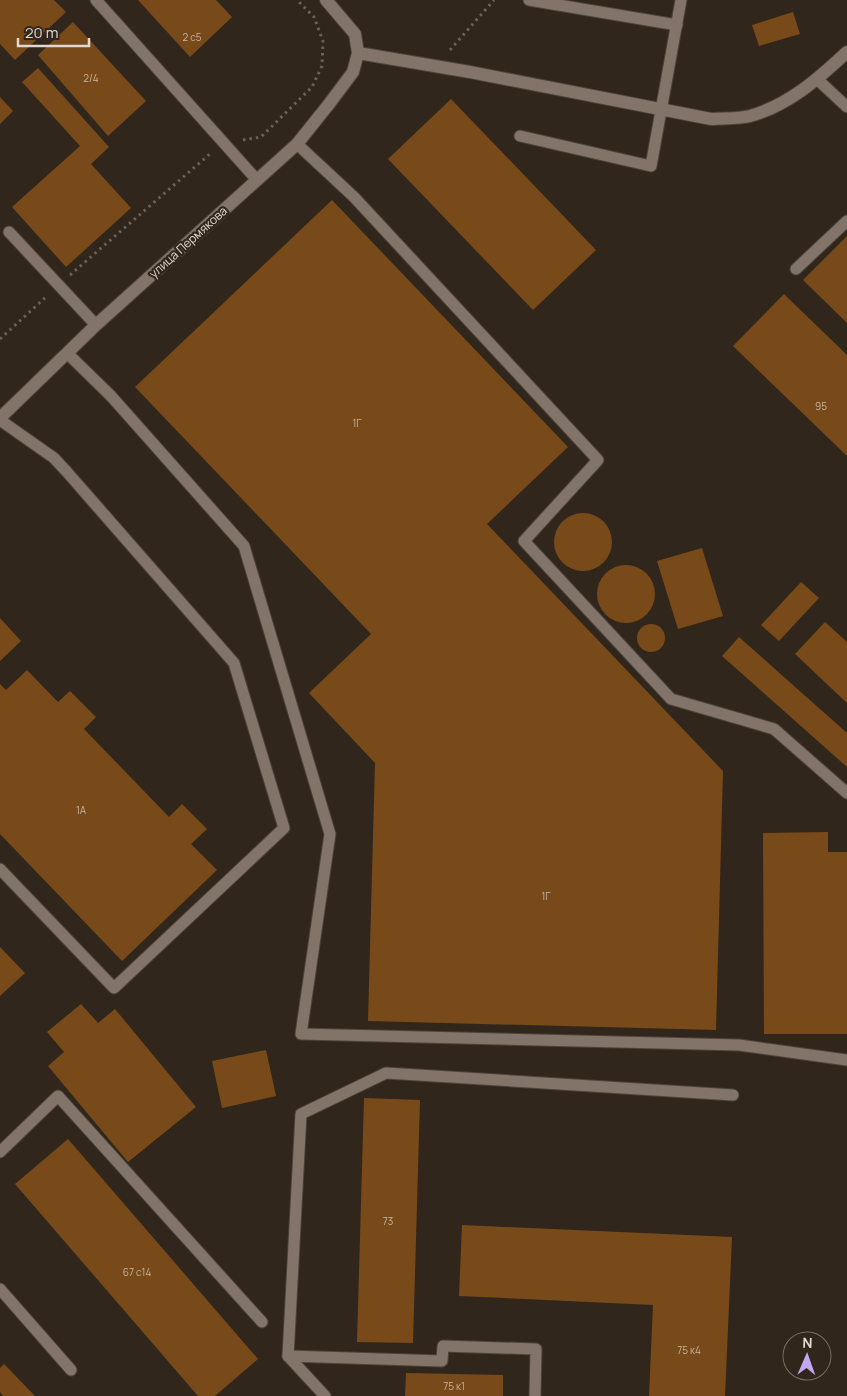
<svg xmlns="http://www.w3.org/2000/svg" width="847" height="1396" font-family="Manrope,sans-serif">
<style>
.building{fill:#784a19}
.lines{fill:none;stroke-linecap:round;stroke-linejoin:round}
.service-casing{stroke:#4d433a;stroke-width:13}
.minor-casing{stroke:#4d433a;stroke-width:14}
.tertiary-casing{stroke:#4d433a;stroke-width:14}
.path{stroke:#6b6157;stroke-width:3;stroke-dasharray:2.5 4;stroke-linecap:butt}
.service{stroke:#827468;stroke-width:11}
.minor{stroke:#827468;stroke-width:12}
.tertiary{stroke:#827468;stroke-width:12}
.labels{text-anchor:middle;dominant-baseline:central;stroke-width:4.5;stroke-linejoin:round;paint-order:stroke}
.number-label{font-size:10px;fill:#c6b4a3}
.street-label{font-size:12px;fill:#e0d8d1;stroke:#31261b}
</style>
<rect width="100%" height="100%" fill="#31261b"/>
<g class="building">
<path d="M 0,0 L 54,0 L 66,12 L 15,60 L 0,44 Z"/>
<path d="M 138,0 L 216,0 L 232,17 L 190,57 Z"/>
<path d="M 793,12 L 800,34 L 759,46 L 752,25 Z"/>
<path d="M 73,22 L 146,101 L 108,136 L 38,55 Z"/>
<path d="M 38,68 L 109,147 L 91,164 L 131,208 L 66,267 L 12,207 L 80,146 L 22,82 Z"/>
<path d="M 0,97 L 13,111 L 0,124 Z"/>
<path d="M 451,99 L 596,250 L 533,310 L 388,159 Z"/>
<path d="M 332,200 L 568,447 L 487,524 L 723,771 L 716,1030 L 368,1021 L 375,763 L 309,693 L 371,634 L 135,387 Z"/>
<path d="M 847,236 L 847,323 L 803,280 Z"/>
<path d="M 784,294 L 847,355 L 847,456 L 733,346 Z"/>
<circle cx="583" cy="542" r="29"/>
<path d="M 702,548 L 723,616 L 678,629 L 657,561 Z"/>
<circle cx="626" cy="594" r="29"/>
<path d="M 801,582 L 819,598 L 779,641 L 761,625 Z"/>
<path d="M 0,618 L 21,641 L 0,661 Z"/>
<path d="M 825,622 L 847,642 L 847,703 L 795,654 Z"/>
<circle cx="651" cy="638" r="14"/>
<path d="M 739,637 L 847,733 L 847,767 L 722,656 Z"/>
<path d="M 27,670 L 58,702 L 70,691 L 96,717 L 84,729 L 169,817 L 182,804 L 207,829 L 191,844 L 217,870 L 122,961 L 0,834 L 0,684 L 6,690 Z"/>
<path d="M 828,832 L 828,852 L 847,852 L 847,1034 L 764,1034 L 763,833 Z"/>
<path d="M 0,947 L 25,973 L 0,996 Z"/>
<path d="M 81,1004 L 98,1023 L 115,1009 L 196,1107 L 128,1162 L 48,1066 L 64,1052 L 47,1032 Z"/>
<path d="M 266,1050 L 276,1096 L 222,1108 L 212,1061 Z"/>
<path d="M 364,1098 L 420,1100 L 413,1343 L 357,1342 Z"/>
<path d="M 68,1139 L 258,1359 L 215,1396 L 198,1396 L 15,1184 Z"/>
<path d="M 462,1225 L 732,1237 L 725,1396 L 649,1396 L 653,1305 L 459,1296 Z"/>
<path d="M 4,1364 L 35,1396 L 3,1396 L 0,1392 L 0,1368 Z"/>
<path d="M 406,1373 L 503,1375 L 503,1396 L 405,1396 Z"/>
</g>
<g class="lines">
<g class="service-casing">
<g id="service">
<path d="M 96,0 L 257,180"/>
<path d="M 529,0 L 677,25"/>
<path d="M 817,79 L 847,107"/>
<path d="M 520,136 L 651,166 L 681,0"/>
<path d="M 297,144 L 354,197 L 598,460 L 524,541 L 671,699 L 774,729 L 847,793"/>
<path d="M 9,232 L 96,325"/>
<path d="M 796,269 L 847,221"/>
<path d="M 67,353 L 111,396 L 244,546 L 330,834 L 301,1034 L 739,1045 L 847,1060"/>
<path d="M 0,420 L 54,458 L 67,472 L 234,663 L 284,828 L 114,988 L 0,869"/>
<path d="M 0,1152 L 58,1096 L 262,1322"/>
<path d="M 0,1289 L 71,1370"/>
<path d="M 288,1356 L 442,1361 L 443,1346 L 536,1349 L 535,1396"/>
<path d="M 325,1396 L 288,1356 L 301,1114 L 386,1073 L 733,1095"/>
</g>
</g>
<g class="minor-casing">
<path id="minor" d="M 358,53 L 470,72 L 711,119 C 723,118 738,119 750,116 C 789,105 818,79 847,52"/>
</g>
<g class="tertiary-casing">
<path id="tertiary" d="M 0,418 L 96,325 L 297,144 L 329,104 L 353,72 L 358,53 L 355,34 L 326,0"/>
</g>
<g class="path">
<path d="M 450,50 L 494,0"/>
<path d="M 243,140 L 261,137 L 312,87 L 322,66 L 323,41 L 314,17 L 297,0"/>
<path d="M 70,275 L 211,153"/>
<path d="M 0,339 L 47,296"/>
</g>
<use href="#service" class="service"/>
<use href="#minor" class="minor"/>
<use href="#tertiary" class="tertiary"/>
</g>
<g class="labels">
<g class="number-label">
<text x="192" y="37">2 с5</text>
<text x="91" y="78">2/4</text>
<text x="821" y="406">95</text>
<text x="357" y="423">1Г</text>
<text x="81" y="810">1А</text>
<text x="546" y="896">1Г</text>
<text x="388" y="1221">73</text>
<text x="137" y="1272">67 с14</text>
<text x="689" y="1350">75 к4</text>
<text x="454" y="1386">75 к1</text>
</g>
<g class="street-label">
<text transform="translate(188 242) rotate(-42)">улица Пермякова</text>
</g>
</g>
<g transform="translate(807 1356) rotate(2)"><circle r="24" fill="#31261b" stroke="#776d64"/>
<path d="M0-4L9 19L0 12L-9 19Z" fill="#c4a7f1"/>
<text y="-8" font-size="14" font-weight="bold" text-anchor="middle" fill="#e0d8d1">N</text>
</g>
<path d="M18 38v8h71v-8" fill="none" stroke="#e0d8d1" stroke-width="2.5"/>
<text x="25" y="38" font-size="15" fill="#e0d8d1" stroke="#31261b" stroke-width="4" paint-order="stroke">20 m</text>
</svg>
